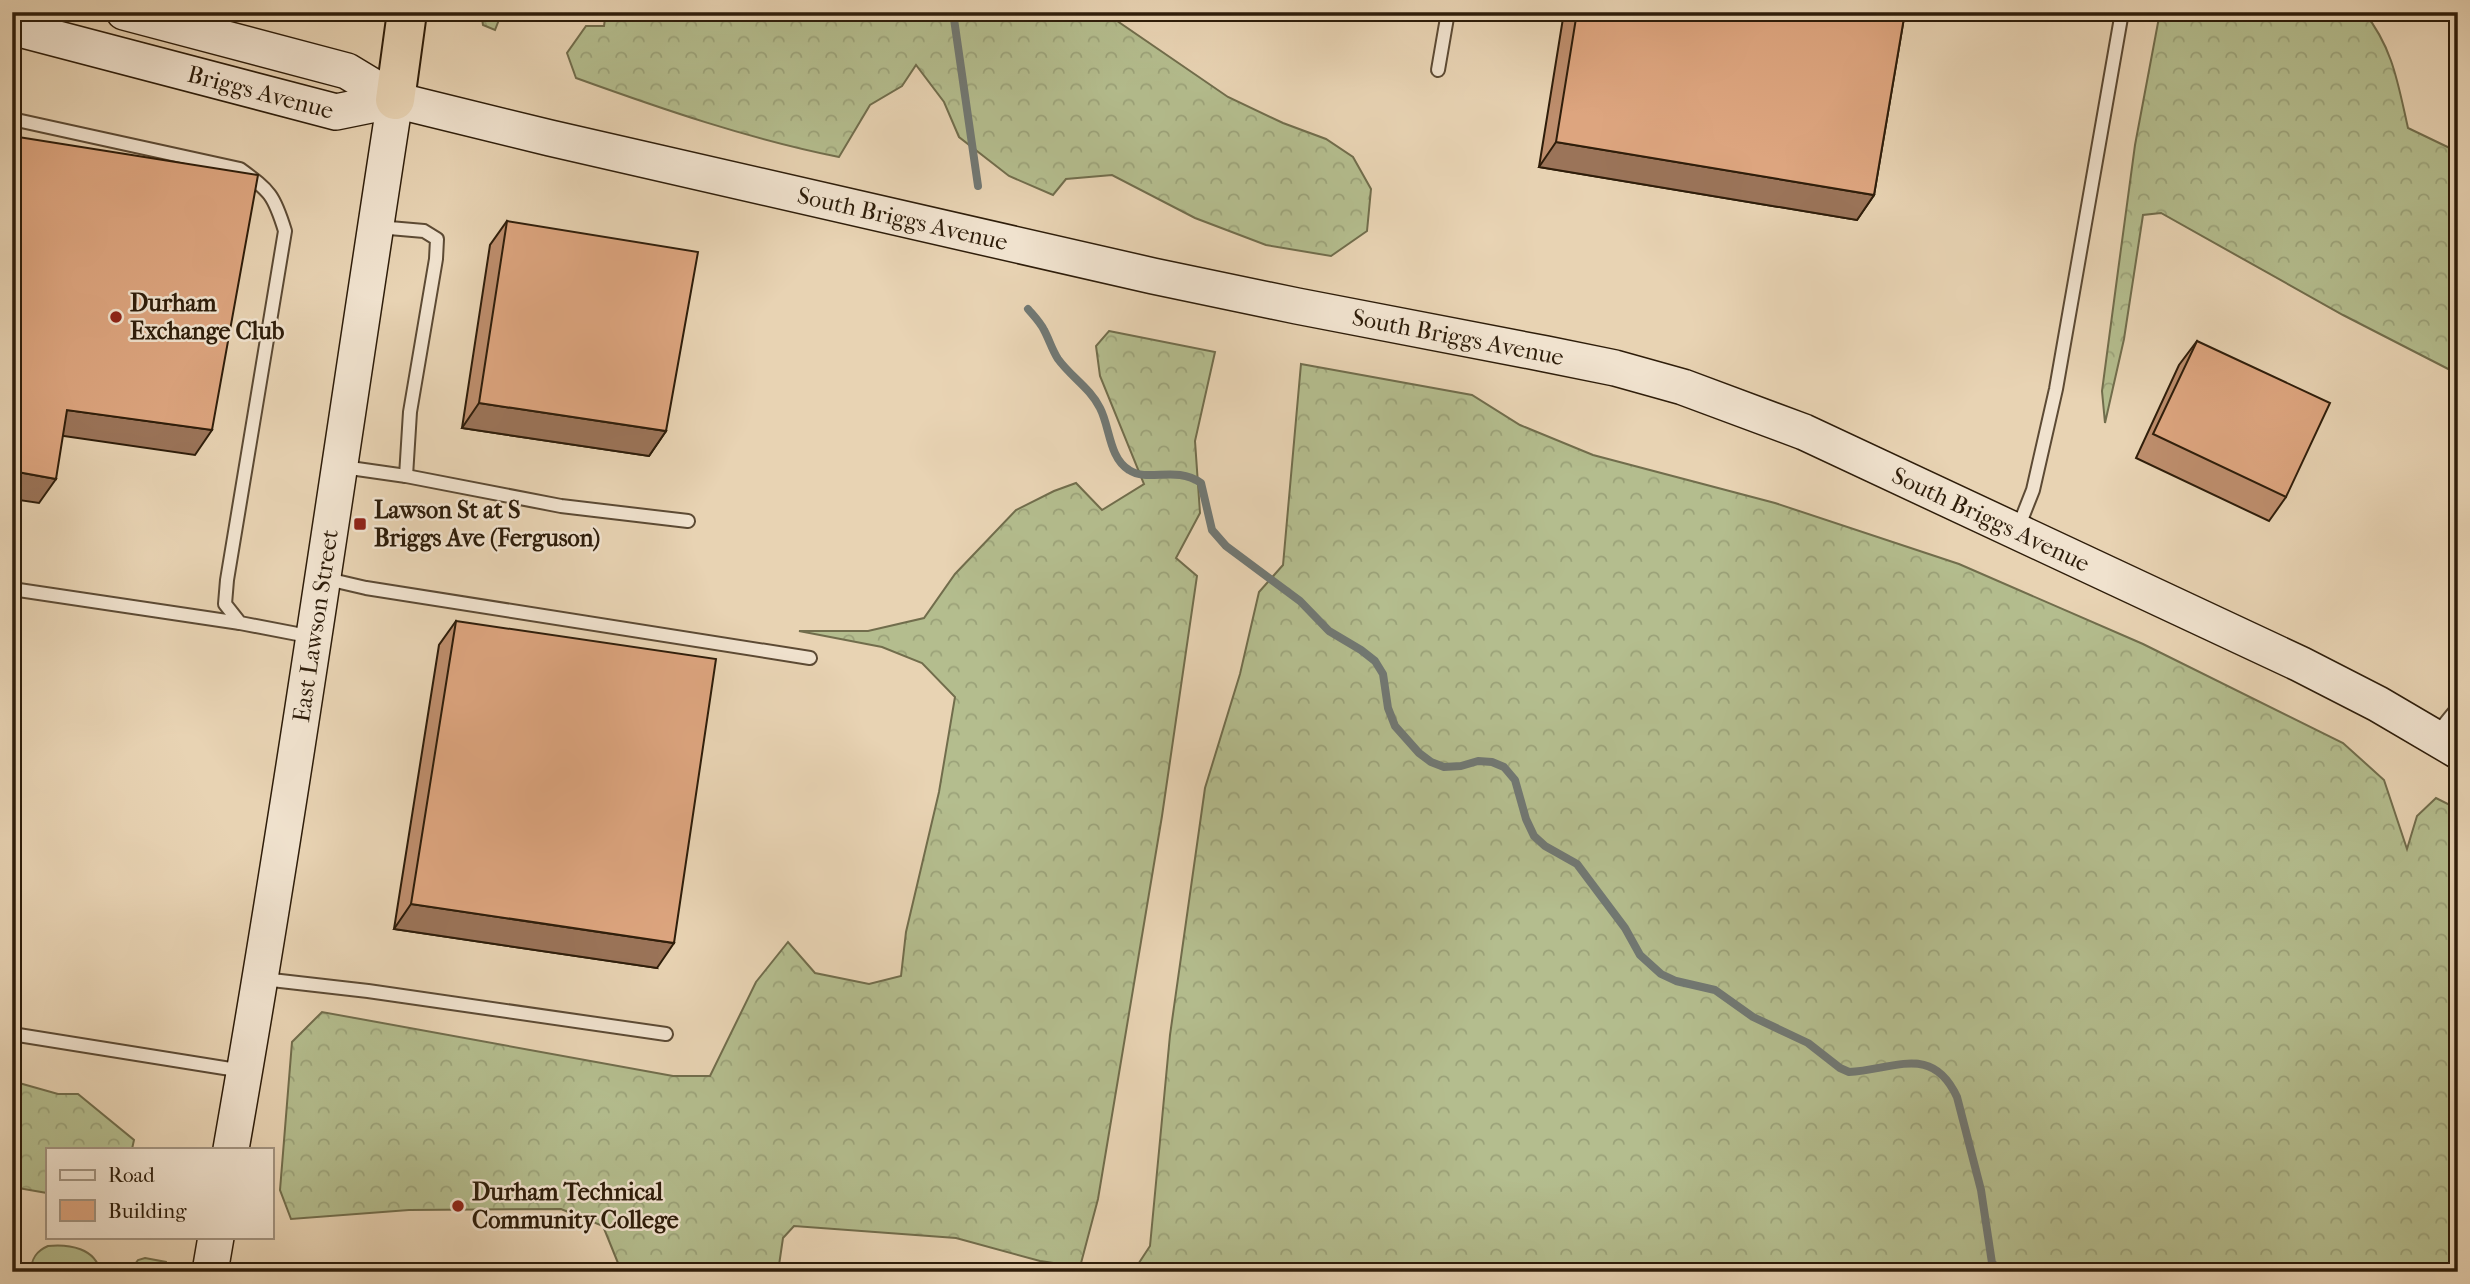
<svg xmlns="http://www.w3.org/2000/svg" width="2470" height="1284" font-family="'IM FELL French Canon',serif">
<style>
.grass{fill:#b4bd8e;stroke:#716d4c;stroke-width:2}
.forest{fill:url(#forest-crowns);stroke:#716d4c;stroke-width:2}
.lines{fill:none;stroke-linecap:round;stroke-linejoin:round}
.stream{stroke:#717873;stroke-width:8}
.lane-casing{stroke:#5c4a34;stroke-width:16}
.street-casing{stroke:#5c4a34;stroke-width:28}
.secondary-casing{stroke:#2e1d0a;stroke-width:38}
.highway-casing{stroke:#2e1d0a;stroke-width:42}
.lane{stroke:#f0e2ce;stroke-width:12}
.street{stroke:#f0e2ce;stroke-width:24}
.secondary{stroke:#f0e2ce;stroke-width:35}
.highway{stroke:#e8d3b3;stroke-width:38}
.wall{fill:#be8e6d;stroke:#2e1d0a;stroke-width:2}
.shaded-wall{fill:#9b7459;stroke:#2e1d0a;stroke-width:2}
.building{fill:#dda57f;stroke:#2e1d0a;stroke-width:2}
.poi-dot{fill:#8f2418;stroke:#f0e2ce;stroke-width:2.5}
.labels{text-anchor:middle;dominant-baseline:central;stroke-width:5;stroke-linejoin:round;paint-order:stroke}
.street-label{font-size:24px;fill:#2e1d0a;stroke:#f0e2ce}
.poi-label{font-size:24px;font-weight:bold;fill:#2e1d0a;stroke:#f0e2ce;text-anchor:start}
</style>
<defs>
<pattern id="forest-crowns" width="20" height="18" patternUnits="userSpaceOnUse" patternTransform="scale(1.75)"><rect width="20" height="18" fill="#b4bd8e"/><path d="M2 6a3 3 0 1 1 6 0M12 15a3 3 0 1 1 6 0" fill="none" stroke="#9ba279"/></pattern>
</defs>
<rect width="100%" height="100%" fill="#e8d3b3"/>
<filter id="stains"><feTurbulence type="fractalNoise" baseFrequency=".00286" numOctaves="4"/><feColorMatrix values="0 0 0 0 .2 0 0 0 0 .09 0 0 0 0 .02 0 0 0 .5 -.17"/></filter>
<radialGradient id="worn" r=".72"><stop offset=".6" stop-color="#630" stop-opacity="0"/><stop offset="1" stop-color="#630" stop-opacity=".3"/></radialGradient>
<g class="grass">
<path d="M 48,1246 C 69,1244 96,1248 100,1272 L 31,1272 C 31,1259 36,1251 48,1246 Z"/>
<path d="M 145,1258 L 166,1262 L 170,1270 L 173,1272 L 129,1272 L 138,1260 Z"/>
</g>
<g class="forest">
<path d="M 481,12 L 502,12 L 495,30 L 483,25 Z"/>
<path d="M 606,12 L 1104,12 L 1228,97 L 1283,123 L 1326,139 L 1353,157 L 1371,189 L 1367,231 L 1331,256 L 1266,245 L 1195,218 L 1112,175 L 1066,179 L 1053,195 L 1009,176 L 959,137 L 944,102 L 916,65 L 902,86 L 870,105 L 839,157 C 749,139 662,109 576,78 L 567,53 L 586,26 L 604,26 Z"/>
<path d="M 2160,12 L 2364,12 C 2393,48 2398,84 2408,128 L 2458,152 L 2458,374 L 2343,315 L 2161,213 L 2143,215 L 2124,339 L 2105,423 L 2102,391 L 2118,271 L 2135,145 Z"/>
<path d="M 1109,331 L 1215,352 L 1195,441 L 1200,513 L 1176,558 L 1197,576 L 1162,816 L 1098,1199 L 1080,1267 L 1040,1261 L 956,1238 L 794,1226 L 783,1238 L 778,1272 L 617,1272 L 618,1263 L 603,1226 L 561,1209 L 409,1210 L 291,1219 L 280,1190 L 292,1042 L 322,1012 L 673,1076 L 710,1076 L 756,982 L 788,942 L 815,973 L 869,984 L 901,976 L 906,932 L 939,792 L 955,697 L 922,663 L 882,647 L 799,631 L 868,631 L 924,618 L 955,574 L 1016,510 L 1054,491 L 1076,483 L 1102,510 L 1144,484 L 1100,376 L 1096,346 Z"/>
<path d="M 1301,364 L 1472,395 L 1520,425 L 1593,455 L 1775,503 L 1959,564 L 2143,644 L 2343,743 L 2384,780 L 2407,849 L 2417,816 L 2436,798 L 2458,809 L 2458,1272 L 1133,1272 L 1150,1246 L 1170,1035 L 1205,788 L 1240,674 L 1259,592 L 1283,565 Z"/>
<path d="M 12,1081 L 58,1094 L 78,1094 L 134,1140 L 132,1149 L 47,1149 L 47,1193 L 12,1187 Z"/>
</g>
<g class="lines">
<g class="stream">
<path d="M 953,12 L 978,186"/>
<path d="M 1028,309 C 1033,315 1040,322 1044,330 C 1049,339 1052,350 1058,359 C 1071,377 1090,388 1100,408 C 1110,427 1109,458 1129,470 C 1149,483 1175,465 1201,483 L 1212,530 L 1226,546 L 1300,601 L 1329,631 L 1361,650 L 1375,661 L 1383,674 L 1388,708 L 1395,726 L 1419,753 L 1431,762 L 1444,767 L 1461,766 L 1478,761 L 1492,762 L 1504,767 L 1515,780 L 1526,819 L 1534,836 L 1545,846 L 1577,864 L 1625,928 L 1640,955 L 1661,974 L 1676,981 L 1715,990 L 1753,1017 L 1808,1043 L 1840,1068 L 1849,1072 C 1894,1070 1932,1043 1957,1097 L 1981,1190 L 1992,1263 L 2003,1272"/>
</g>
<g class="lane-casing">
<g id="lane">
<path d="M 1438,70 L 1448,12"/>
<path d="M 12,119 L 240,169 C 270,191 274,195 285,231 L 227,580 L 225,604 L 240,623 L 313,637"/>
<path d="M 378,227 L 424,231 L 437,239 L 436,259 L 410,412 L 406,476"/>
<path d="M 343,467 L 406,476 L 561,506 L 688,521"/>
<path d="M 2018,528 L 2033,490 L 2056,389 L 2122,12"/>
<path d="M 323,578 L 366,588 L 810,658"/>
<path d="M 12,589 L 240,623"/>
<path d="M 263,979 L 368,991 L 666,1034"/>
<path d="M 12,1034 L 243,1071"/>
</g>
</g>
<g class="street-casing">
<path id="street" d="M 2440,739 L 2458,717"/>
</g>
<g class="secondary-casing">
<g id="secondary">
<path id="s1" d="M 124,12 L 347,71 L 395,100 L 550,138 L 1153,276 L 1297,306 L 1546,354 L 1615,368 L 1683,387 L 1804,432 L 2300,664 L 2378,704 L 2458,751"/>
<path id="s2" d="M 12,27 L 336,112 L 395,100"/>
<path id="s3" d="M 231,1149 C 292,801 341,450 395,100"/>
<path d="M 210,1272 L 216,1237"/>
</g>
</g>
<g class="highway-casing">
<path id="highway" d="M 395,100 L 407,12"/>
</g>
<use href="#lane" class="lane"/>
<use href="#street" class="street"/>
<use href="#secondary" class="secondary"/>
<use href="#highway" class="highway"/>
</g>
<g class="wall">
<path d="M 1564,12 L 1905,12 L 1874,195 L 1857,220 L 1539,167 Z"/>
<path d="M 507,221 L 666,431 L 649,456 L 462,428 L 490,245 Z"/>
<path d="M 2197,341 L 2286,497 L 2269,521 L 2136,458 L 2179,365 Z"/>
<path d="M 456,621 L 657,968 L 394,929 L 439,645 Z"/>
</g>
<g class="shaded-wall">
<path d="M 1556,142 L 1874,195 L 1857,220 L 1539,167 Z"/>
<path d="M 479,403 L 666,431 L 649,456 L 462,428 Z"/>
<path d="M 67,410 L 212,430 L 195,455 L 50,434 Z"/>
<path d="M 12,471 L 56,479 L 39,503 L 12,499 Z"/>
<path d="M 411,904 L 674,943 L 657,968 L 394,929 Z"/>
</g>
<g class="building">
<path d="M 1577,12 L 1905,12 L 1874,195 L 1556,142 Z"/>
<path d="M 12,136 L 258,175 L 212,430 L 67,410 L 56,479 L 12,471 Z"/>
<path d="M 507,221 L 698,252 L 666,431 L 479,403 Z"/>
<path d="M 2197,341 L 2330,403 L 2286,497 L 2153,434 Z"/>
<path d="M 456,621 L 716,659 L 674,943 L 411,904 Z"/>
</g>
<g class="poi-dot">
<circle cx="116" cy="317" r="7"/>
<rect x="353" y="517" width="14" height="14" rx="3.5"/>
<circle cx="458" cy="1206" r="7"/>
</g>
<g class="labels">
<g class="street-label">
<text stroke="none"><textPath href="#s2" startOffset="257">Briggs Avenue</textPath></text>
<text stroke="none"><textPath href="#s1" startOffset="808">South Briggs Avenue</textPath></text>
<text stroke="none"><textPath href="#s1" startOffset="1376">South Briggs Avenue</textPath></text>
<text stroke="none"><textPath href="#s1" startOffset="1942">South Briggs Avenue</textPath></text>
<text stroke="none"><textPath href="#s3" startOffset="530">East Lawson Street</textPath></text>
</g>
<g class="poi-label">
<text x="130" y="303">Durham<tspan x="130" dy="28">Exchange Club</tspan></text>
<text x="374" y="510">Lawson St at S<tspan x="374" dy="28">Briggs Ave (Ferguson)</tspan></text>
<text x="472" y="1192">Durham Technical<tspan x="472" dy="28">Community College</tspan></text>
</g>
</g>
<rect width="2470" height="1284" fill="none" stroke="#e8d3b3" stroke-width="42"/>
<rect x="14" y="14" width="2442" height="1256" fill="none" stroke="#2e1d0a" stroke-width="3.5"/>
<rect x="21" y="21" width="2428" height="1242" fill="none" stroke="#2e1d0a" stroke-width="2"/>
<rect x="46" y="1148" width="228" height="91" fill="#f0e2ce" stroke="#a29380" stroke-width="2"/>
<rect x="60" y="1170" width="35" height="10" fill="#f0e2ce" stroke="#a29380" stroke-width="2"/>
<text x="108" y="1182" font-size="21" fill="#2e1d0a">Road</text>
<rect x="60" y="1200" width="35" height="21" fill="#dda57f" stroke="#a29380" stroke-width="2"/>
<text x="108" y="1218" font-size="21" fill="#2e1d0a">Building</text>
<rect width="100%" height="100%" filter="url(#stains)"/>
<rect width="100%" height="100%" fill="url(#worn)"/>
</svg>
